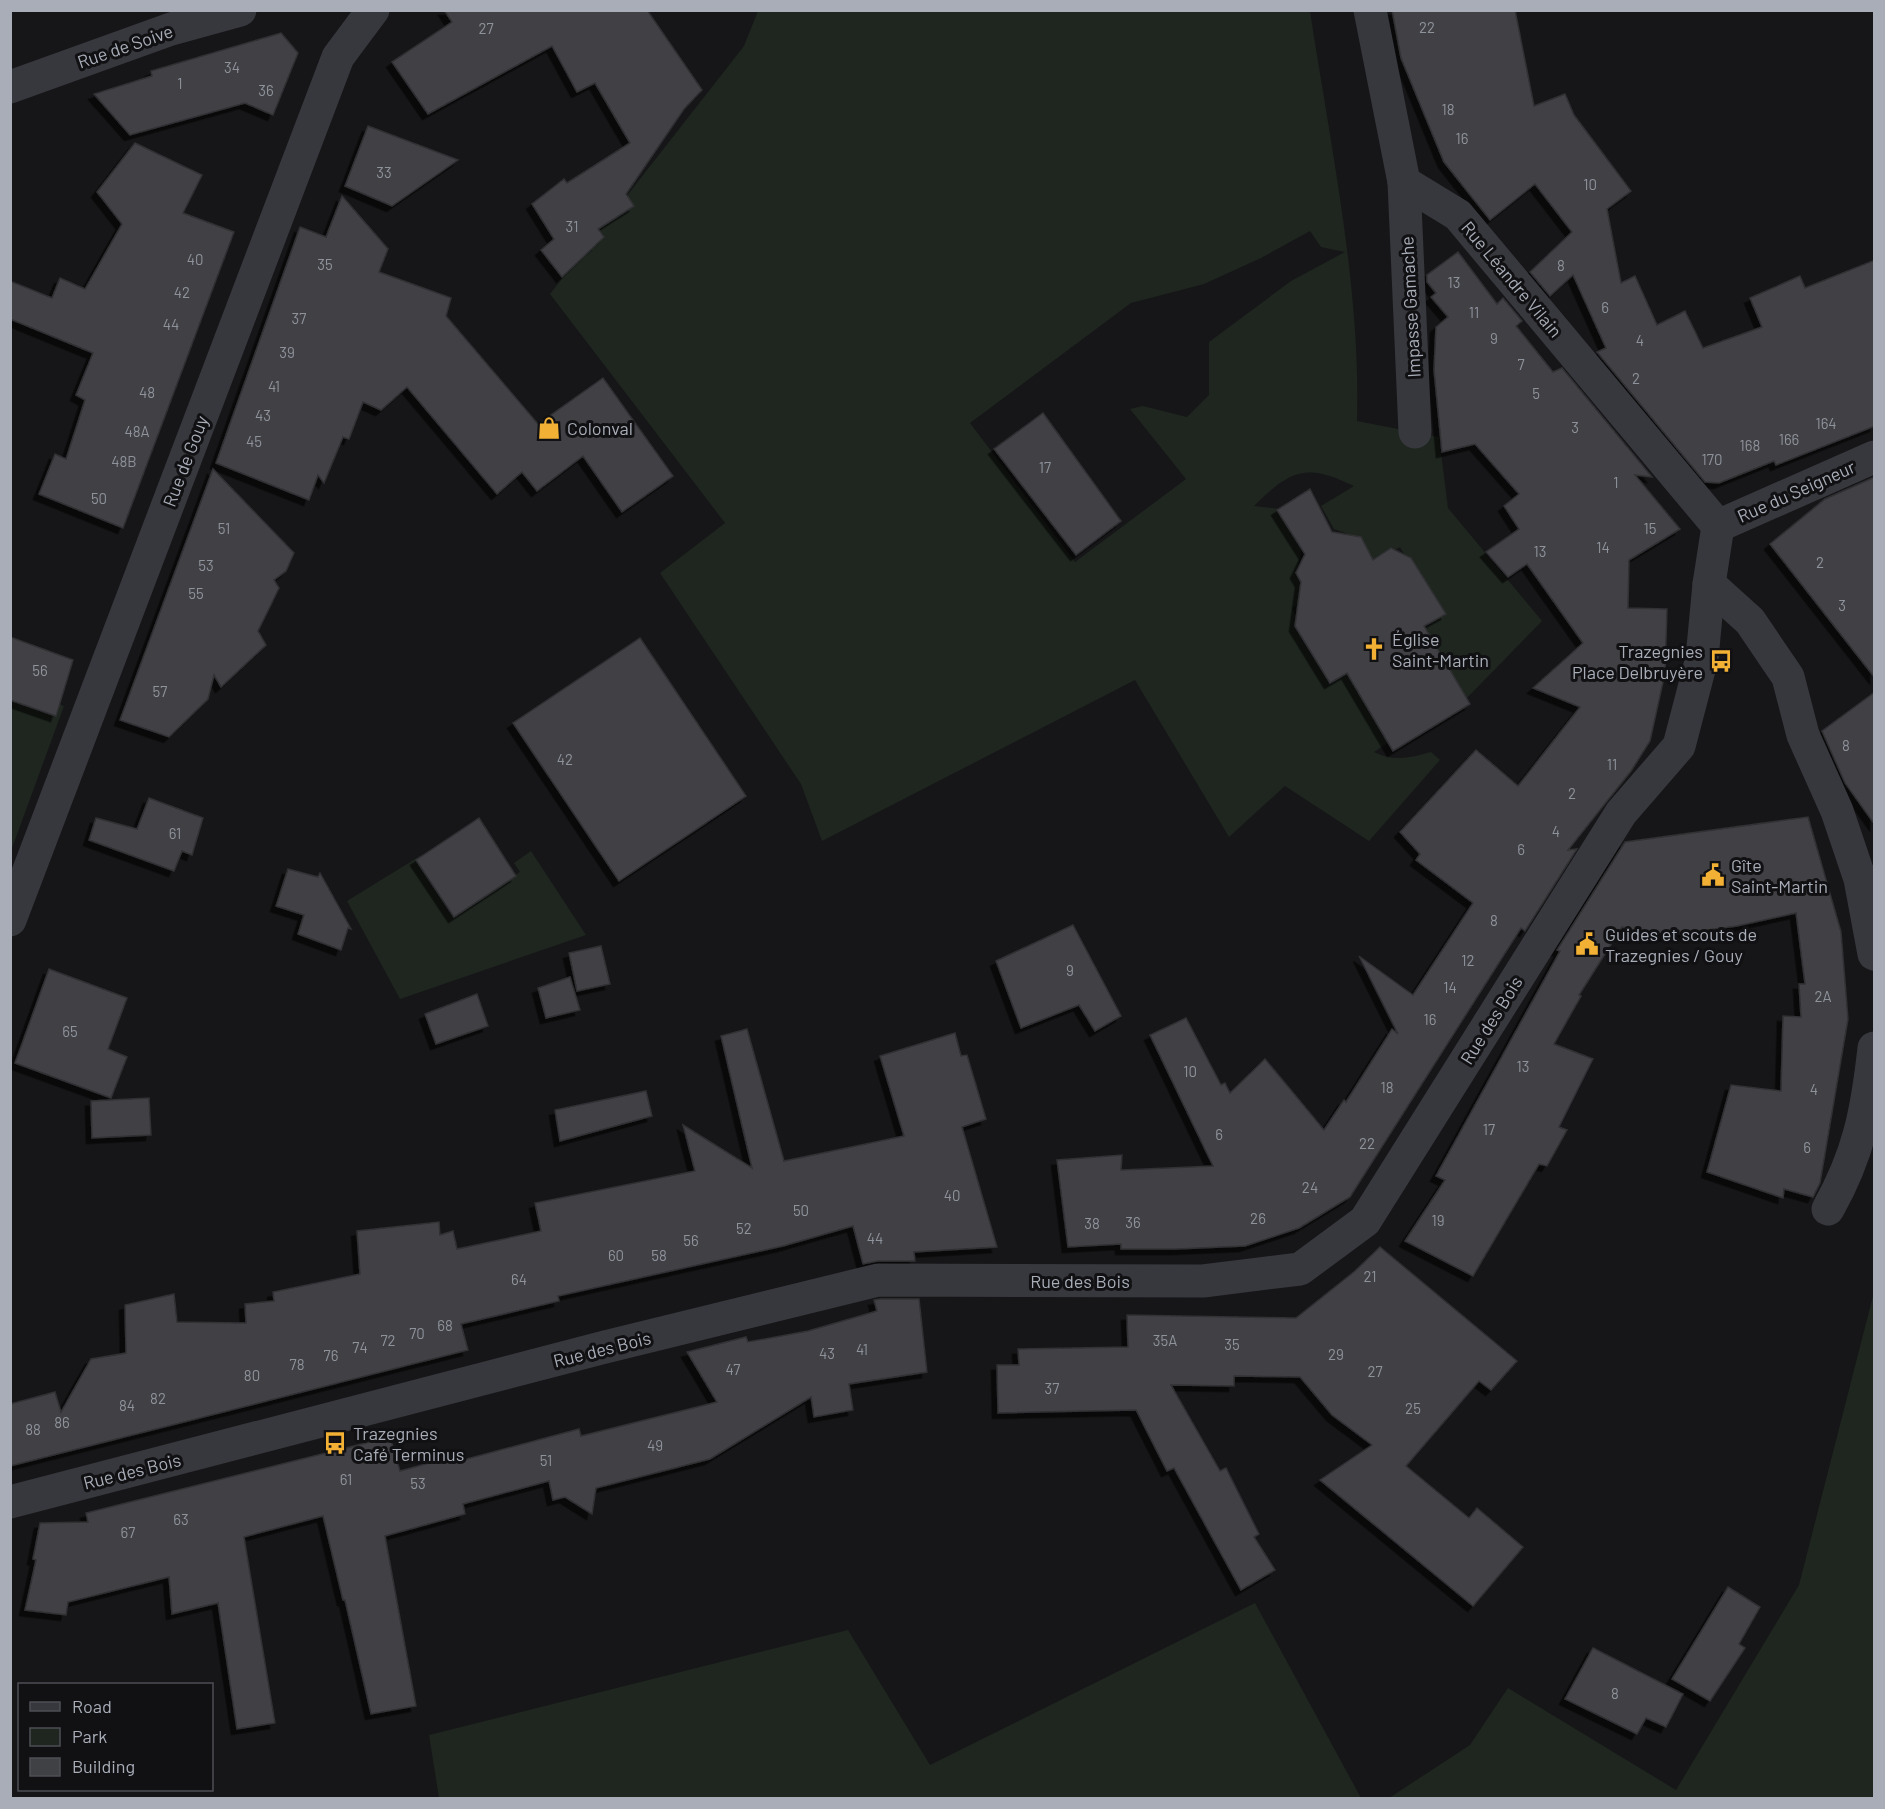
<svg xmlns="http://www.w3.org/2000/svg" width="1885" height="1809" font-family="Barlow,sans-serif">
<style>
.green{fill:#1e261f;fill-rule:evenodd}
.building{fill:#404145;stroke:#303034;stroke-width:1.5;filter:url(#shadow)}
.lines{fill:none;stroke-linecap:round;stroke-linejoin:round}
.minor{stroke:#37383d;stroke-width:33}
.tertiary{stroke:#37383d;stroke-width:33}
.labels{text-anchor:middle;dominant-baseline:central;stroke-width:6;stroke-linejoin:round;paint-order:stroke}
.number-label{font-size:15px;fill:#8e929b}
.street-label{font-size:18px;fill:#a8adb8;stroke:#111113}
.poi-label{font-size:18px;fill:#a8adb8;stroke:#111113;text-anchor:start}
</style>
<defs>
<filter id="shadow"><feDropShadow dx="-5.5" dy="5.5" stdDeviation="0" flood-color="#0009"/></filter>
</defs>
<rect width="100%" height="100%" fill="#161618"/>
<g class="green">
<path d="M 758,11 L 1310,11 C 1330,143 1361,287 1357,421 L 1439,437 L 1448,508 L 1542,621 L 1464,701 L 1422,626 L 1438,616 L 1400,547 L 1373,562 L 1359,538 L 1334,529 L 1321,506 L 1354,486 C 1307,463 1291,469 1254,506 L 1280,509 L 1302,546 L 1297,572 L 1311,597 L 1292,608 L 1330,677 L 1350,666 L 1391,741 L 1374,752 C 1393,762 1411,758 1431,752 L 1440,760 L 1369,841 L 1285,786 L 1229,837 L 1135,680 L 822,841 L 801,784 L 660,573 L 725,523 L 550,294 L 744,46 ZM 1310,231 L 1321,247 L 1345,252 L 1291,281 L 1209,342 L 1209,395 L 1187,417 L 1143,406 L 1130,409 L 1186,479 L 1075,562 L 970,423 L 1131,303 L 1204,284 L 1261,258 Z"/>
<path d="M 11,686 L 64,706 L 11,851 Z"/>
<path d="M 531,851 L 586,935 L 400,999 L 347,901 L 420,856 L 458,913 L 520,872 L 514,863 Z"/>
<path d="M 1874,1292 L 1874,1798 L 1389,1798 L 1470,1745 L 1508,1688 L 1676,1790 L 1799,1585 Z"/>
<path d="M 1255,1603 L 1361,1798 L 439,1798 L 429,1735 L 848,1630 L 930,1765 Z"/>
</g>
<g class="building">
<path d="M 444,10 L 647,10 L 702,90 L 684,109 L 626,194 L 634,206 L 598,229 L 604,237 L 562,277 L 541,250 L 554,239 L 532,204 L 564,179 L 567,183 L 630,143 L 595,83 L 577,92 L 552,46 L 428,114 L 392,62 L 452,22 Z"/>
<path d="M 1392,10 L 1515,10 L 1534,106 L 1565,94 L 1574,115 L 1631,191 L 1607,209 L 1621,283 L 1635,276 L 1657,325 L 1685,311 L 1703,348 L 1762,327 L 1750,298 L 1800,276 L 1805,288 L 1875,260 L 1875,426 L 1776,465 L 1774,461 L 1719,483 L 1705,482 L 1597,352 L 1606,348 L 1573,275 L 1550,296 L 1530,272 L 1572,232 L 1535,184 L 1490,220 L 1444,162 L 1401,58 Z"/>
<path d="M 281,33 L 298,53 L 273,115 L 245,103 L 130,135 L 94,94 L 152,76 L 151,71 Z"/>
<path d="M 368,126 L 458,160 L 392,206 L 345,186 Z"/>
<path d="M 135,143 L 202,175 L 183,213 L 234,232 L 123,528 L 39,494 L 55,454 L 66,459 L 85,400 L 76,395 L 93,353 L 10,319 L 10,281 L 52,298 L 60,278 L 85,289 L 122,224 L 97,192 Z"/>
<path d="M 342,196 L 388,249 L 379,272 L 451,298 L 446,316 L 538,424 L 603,378 L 673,476 L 622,512 L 583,456 L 537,491 L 522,472 L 497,494 L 407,387 L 381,410 L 363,402 L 349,439 L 343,437 L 324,483 L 318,475 L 309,500 L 216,463 L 300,227 L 326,237 Z"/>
<path d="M 1458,252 L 1497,304 L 1503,298 L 1522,321 L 1516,326 L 1553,372 L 1562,368 L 1652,477 L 1635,475 L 1680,529 L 1629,560 L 1628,608 L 1667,609 L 1665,673 L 1650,741 L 1631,771 L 1568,850 L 1577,849 L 1525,931 L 1521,928 L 1350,1197 L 1299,1228 L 1245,1246 L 1177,1249 L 1121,1249 L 1121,1244 L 1068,1247 L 1057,1160 L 1122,1155 L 1121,1170 L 1213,1166 L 1150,1035 L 1186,1018 L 1221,1085 L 1225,1083 L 1230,1093 L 1265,1059 L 1324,1130 L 1344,1100 L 1346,1102 L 1392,1029 L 1398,1034 L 1359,956 L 1413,995 L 1473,903 L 1416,860 L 1420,854 L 1400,832 L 1476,750 L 1518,786 L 1580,707 L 1533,688 L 1583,643 L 1527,564 L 1508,577 L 1486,552 L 1519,529 L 1504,506 L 1519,494 L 1475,444 L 1442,452 L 1434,370 L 1436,327 L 1448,317 L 1431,297 L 1436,293 L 1427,282 L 1427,275 Z"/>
<path d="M 1043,413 L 1121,521 L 1076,555 L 994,449 Z"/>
<path d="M 213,469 L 294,553 L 286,571 L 274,580 L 279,588 L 258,631 L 266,645 L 221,687 L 214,675 L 208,699 L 169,737 L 120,720 Z"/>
<path d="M 1875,477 L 1875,678 L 1770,544 L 1825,499 Z"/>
<path d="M 1310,489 L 1332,532 L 1361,537 L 1373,560 L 1391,548 L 1411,558 L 1446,614 L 1424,626 L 1470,704 L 1393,751 L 1347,673 L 1330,683 L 1295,626 L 1301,582 L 1296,573 L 1305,554 L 1277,510 Z"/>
<path d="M 10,637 L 73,660 L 56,716 L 10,700 Z"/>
<path d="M 640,638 L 746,796 L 619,881 L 513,723 Z"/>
<path d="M 1875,692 L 1875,825 L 1845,783 L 1822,731 Z"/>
<path d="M 149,798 L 203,818 L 192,855 L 182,851 L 174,871 L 89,840 L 96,818 L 137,829 Z"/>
<path d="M 1808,817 L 1841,932 L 1848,1019 L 1820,1183 L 1813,1197 L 1784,1189 L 1783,1198 L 1707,1172 L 1731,1085 L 1781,1091 L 1783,1016 L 1801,1017 L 1799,984 L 1805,984 L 1796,913 L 1737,926 L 1655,937 L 1622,927 L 1579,995 L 1581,996 L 1554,1044 L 1593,1059 L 1559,1127 L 1567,1130 L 1547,1166 L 1539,1164 L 1473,1276 L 1405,1241 L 1445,1180 L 1436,1176 L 1560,951 L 1557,950 L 1625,842 Z"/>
<path d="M 479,818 L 516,876 L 454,917 L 416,860 Z"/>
<path d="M 288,869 L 318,877 L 320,873 L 351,929 L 348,928 L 341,950 L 298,934 L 304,915 L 276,906 Z"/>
<path d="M 1073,925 L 1121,1016 L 1095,1031 L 1079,1005 L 1021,1028 L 996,961 Z"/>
<path d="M 601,946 L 610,984 L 577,991 L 569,953 Z"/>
<path d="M 49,969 L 127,998 L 108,1049 L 127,1057 L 111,1098 L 15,1063 Z"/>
<path d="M 570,977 L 580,1010 L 546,1018 L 538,988 Z"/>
<path d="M 477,994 L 488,1026 L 436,1044 L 425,1014 Z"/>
<path d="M 747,1029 L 784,1161 L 904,1136 L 880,1056 L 955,1033 L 961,1056 L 967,1055 L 986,1119 L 962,1127 L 997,1247 L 914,1252 L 915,1261 L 878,1261 L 863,1264 L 853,1226 L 783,1246 L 558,1296 L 559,1301 L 461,1324 L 468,1350 L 10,1466 L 10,1404 L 55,1392 L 61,1412 L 91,1359 L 126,1353 L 125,1305 L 174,1294 L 177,1322 L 246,1323 L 245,1304 L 274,1301 L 273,1292 L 360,1274 L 357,1231 L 439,1222 L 440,1235 L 453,1231 L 457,1249 L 541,1231 L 535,1203 L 695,1171 L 683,1125 L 752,1168 L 721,1036 Z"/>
<path d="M 646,1091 L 652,1116 L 560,1141 L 555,1110 Z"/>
<path d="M 149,1098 L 151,1135 L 92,1138 L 91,1101 Z"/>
<path d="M 1380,1247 L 1517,1361 L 1491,1390 L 1479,1381 L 1406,1466 L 1469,1518 L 1477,1508 L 1523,1547 L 1473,1606 L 1320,1480 L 1372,1445 L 1332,1415 L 1300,1377 L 1234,1376 L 1234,1386 L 1171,1385 L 1220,1471 L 1226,1468 L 1259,1534 L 1254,1537 L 1275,1570 L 1241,1590 L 1174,1468 L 1167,1471 L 1136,1410 L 998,1413 L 997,1365 L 1019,1365 L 1018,1349 L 1128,1347 L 1127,1315 L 1296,1318 L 1355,1271 Z"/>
<path d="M 880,1299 L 919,1299 L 927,1372 L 849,1384 L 853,1410 L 814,1417 L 811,1397 L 710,1459 L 596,1488 L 592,1514 L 565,1497 L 553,1500 L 549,1481 L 463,1504 L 465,1514 L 385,1536 L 416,1706 L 371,1714 L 345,1600 L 343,1600 L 323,1516 L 244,1537 L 275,1723 L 237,1729 L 218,1603 L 172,1614 L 169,1577 L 68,1602 L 66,1615 L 25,1610 L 36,1560 L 33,1559 L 40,1523 L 88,1522 L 86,1513 L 390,1437 L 400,1471 L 451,1457 L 452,1463 L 579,1429 L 581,1436 L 717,1402 L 687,1352 L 746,1337 L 748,1342 L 808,1331 L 877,1311 L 874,1300 Z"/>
<path d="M 1728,1587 L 1760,1607 L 1739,1644 L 1745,1648 L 1710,1701 L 1672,1679 Z"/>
<path d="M 1593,1648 L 1683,1694 L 1666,1727 L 1646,1718 L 1637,1734 L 1565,1699 Z"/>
</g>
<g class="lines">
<g class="minor">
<path d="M 1370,10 L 1404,182 L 1458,215 L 1718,526"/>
<path d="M 10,87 L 171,29 L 240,10"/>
<path d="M 1404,182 L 1415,432"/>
<path d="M 1709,584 L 1750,621 L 1788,677 L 1803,735 L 1837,811 L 1860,879 L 1874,954"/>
<path d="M 1828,1209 C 1859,1154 1867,1111 1874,1048"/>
</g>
<g class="tertiary">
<path d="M 10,920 L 338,57 L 373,10"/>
<path d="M 10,1502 L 605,1347 L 878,1280 L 1203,1281 L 1300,1269 L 1365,1221 L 1621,813 L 1679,746 L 1702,658 L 1709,584 L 1718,526 L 1874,457"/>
</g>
</g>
<defs>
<g id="shop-bare" transform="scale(1.8)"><path d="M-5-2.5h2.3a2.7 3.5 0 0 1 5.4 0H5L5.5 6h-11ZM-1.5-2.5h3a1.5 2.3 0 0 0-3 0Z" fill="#f2b134" stroke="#111113" stroke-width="2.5" paint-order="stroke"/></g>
<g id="church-bare" transform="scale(1.8)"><path d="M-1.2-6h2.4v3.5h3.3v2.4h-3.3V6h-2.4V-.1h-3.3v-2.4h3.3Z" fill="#f2b134" stroke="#111113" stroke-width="2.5" paint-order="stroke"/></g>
<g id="bus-bare" transform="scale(1.8)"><path d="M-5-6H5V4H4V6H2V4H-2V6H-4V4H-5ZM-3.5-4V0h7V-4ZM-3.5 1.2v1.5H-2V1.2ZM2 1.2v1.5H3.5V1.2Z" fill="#f2b134" stroke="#111113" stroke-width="2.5" paint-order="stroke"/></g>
<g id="civic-bare" transform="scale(1.8)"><path d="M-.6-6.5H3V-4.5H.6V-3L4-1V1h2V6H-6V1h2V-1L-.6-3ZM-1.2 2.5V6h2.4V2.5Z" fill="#f2b134" stroke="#111113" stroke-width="2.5" paint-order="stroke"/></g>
</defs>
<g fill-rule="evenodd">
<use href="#shop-bare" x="549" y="428"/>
<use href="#church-bare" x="1374" y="649"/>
<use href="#bus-bare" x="1721" y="661"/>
<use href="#civic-bare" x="1713" y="875"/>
<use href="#civic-bare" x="1587" y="944"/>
<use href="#bus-bare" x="335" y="1443"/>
</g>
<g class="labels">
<g class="number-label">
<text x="1427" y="27">22</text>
<text x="486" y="28">27</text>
<text x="232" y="67">34</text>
<text x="180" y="83">1</text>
<text x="266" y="90">36</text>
<text x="1448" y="109">18</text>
<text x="1462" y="138">16</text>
<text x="384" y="172">33</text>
<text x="1590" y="184">10</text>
<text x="572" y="226">31</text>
<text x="195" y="259">40</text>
<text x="325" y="264">35</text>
<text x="1561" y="265">8</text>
<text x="1454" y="282">13</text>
<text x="182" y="292">42</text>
<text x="1605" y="307">6</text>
<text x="1474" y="312">11</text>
<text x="299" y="318">37</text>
<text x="171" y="324">44</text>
<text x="1494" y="338">9</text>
<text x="1640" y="340">4</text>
<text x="287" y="352">39</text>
<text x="1521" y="364">7</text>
<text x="1636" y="378">2</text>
<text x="274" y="386">41</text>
<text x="147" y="392">48</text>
<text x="1536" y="393">5</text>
<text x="263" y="415">43</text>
<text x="1826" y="423">164</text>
<text x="1575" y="427">3</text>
<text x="137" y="431">48A</text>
<text x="1789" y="439">166</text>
<text x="254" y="441">45</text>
<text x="1750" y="445">168</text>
<text x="1712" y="459">170</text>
<text x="124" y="461">48B</text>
<text x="1045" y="467">17</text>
<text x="1616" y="482">1</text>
<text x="99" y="498">50</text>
<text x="224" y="528">51</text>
<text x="1650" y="528">15</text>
<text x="1603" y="547">14</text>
<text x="1540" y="551">13</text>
<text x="1820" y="562">2</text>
<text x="206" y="565">53</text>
<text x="196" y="593">55</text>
<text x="1842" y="605">3</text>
<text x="40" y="670">56</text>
<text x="160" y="691">57</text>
<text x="1846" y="745">8</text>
<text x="565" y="759">42</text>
<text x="1612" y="764">11</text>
<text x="1572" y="793">2</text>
<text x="1556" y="831">4</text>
<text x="175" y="833">61</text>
<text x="1521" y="849">6</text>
<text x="1494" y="920">8</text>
<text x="1468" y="960">12</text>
<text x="1070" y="970">9</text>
<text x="1450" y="987">14</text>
<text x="1823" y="996">2A</text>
<text x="1430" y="1019">16</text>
<text x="70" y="1031">65</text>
<text x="1523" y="1066">13</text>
<text x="1190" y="1071">10</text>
<text x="1387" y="1087">18</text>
<text x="1814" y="1089">4</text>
<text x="1489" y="1129">17</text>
<text x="1219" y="1134">6</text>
<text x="1367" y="1143">22</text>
<text x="1807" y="1147">6</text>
<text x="1310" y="1187">24</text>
<text x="952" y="1195">40</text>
<text x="801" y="1210">50</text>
<text x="1258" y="1218">26</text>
<text x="1438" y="1220">19</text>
<text x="1133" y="1222">36</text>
<text x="1092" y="1223">38</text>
<text x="744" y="1228">52</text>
<text x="875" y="1238">44</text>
<text x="691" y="1240">56</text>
<text x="616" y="1255">60</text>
<text x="659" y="1255">58</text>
<text x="1370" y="1276">21</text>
<text x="519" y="1279">64</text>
<text x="445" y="1325">68</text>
<text x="417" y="1333">70</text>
<text x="388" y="1340">72</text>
<text x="1165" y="1340">35A</text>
<text x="1232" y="1344">35</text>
<text x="360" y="1347">74</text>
<text x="862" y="1349">41</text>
<text x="827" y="1353">43</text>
<text x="1336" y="1354">29</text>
<text x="331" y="1355">76</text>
<text x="297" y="1364">78</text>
<text x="733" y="1369">47</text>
<text x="1375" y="1371">27</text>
<text x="252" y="1375">80</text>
<text x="1052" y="1388">37</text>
<text x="158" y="1398">82</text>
<text x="127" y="1405">84</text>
<text x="1413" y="1408">25</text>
<text x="62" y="1422">86</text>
<text x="33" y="1429">88</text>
<text x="655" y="1445">49</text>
<text x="546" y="1460">51</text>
<text x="346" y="1479">61</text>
<text x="418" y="1483">53</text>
<text x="181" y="1519">63</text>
<text x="128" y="1532">67</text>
<text x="1615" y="1693">8</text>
</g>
<g class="street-label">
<text transform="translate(125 46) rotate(-19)">Rue de Soive</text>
<text transform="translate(1512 279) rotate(50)">Rue Léandre Vilain</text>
<text transform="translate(1410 307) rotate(-93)">Impasse Gamache</text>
<text transform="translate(185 461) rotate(-69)">Rue de Gouy</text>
<text transform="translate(1796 491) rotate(-24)">Rue du Seigneur</text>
<text transform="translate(1491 1020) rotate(-58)">Rue des Bois</text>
<text x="1080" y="1281">Rue des Bois</text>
<text transform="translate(602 1349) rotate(-14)">Rue des Bois</text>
<text transform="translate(132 1471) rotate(-14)">Rue des Bois</text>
</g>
<g class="poi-label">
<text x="567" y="428">Colonval</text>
<text x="1392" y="639">Église<tspan x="1392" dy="21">Saint-Martin</tspan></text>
<text x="1703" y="651" text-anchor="end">Trazegnies<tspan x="1703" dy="21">Place Delbruyère</tspan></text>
<text x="1731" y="865">Gîte<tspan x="1731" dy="21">Saint-Martin</tspan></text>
<text x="1605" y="934">Guides et scouts de<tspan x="1605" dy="21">Trazegnies / Gouy</tspan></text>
<text x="353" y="1433">Trazegnies<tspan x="353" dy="21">Café Terminus</tspan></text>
</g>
</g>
<rect width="1885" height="1809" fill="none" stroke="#a8adb8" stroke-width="24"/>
<rect x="18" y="1683" width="195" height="108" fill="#111113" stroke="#4d4f55" stroke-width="1.5"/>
<rect x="30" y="1702" width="30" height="9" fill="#37383d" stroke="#4d4f55" stroke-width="1.5"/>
<text x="72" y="1713" font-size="18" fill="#a8adb8">Road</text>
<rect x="30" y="1728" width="30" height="18" fill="#1e261f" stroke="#4d4f55" stroke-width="1.5"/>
<text x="72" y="1743" font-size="18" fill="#a8adb8">Park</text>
<rect x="30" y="1758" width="30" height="18" fill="#404145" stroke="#4d4f55" stroke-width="1.5"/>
<text x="72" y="1773" font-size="18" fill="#a8adb8">Building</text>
</svg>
